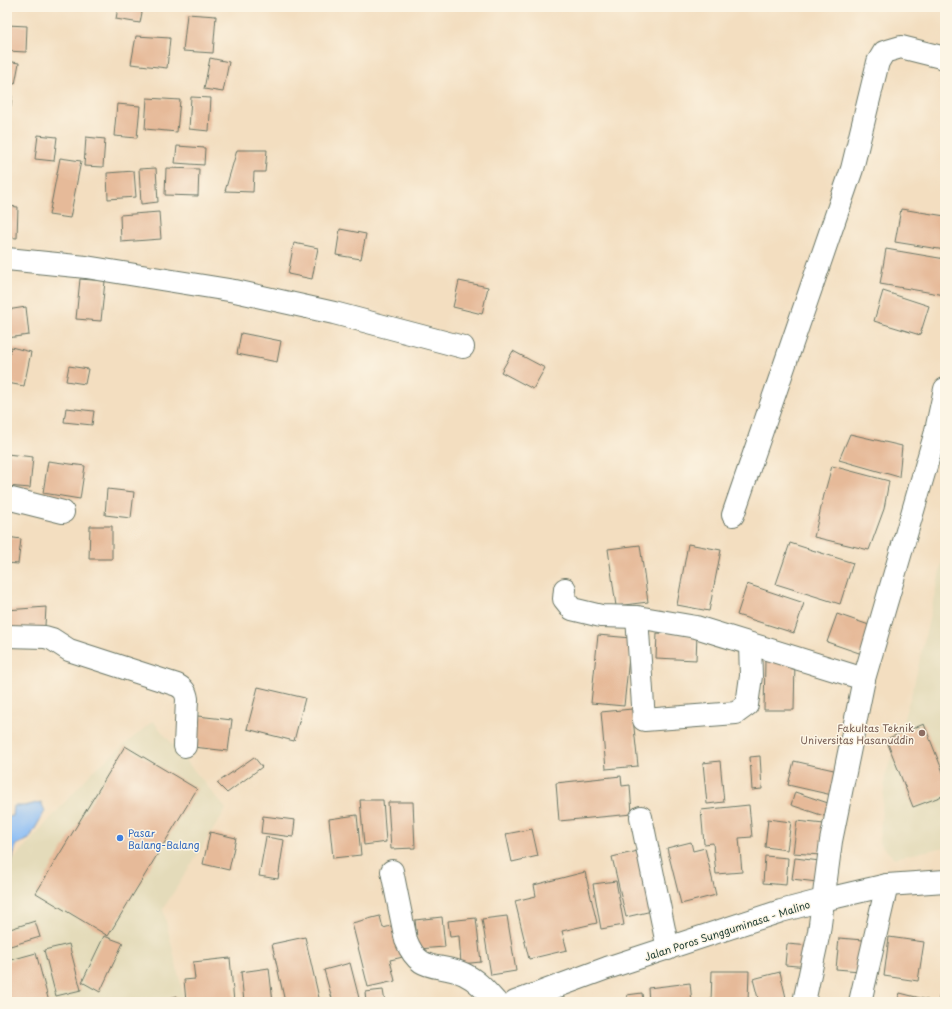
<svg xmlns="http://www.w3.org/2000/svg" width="952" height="1009" font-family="'Playpen Sans',sans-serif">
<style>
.built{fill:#e4dbba}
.water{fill:#88bbf5;stroke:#547c94}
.building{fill:#e6ba99}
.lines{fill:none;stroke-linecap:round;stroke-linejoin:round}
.minor-casing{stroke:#697565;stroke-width:24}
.major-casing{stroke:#697565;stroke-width:24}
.minor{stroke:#fff;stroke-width:22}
.major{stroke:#fff;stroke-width:22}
.education-dot{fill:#8d6e63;stroke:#fcf5e5;stroke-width:1.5}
.shop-dot{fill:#3f7fe0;stroke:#fcf5e5;stroke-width:1.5}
.labels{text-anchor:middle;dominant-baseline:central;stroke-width:3;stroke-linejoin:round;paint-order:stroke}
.education-label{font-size:10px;fill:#785e54;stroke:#fcf5e5;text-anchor:end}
.shop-label{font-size:10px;fill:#366cbe;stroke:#fcf5e5;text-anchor:start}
.street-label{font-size:10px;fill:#1f3d34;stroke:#fcf5e5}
</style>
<rect width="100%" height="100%" fill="#fcf5e5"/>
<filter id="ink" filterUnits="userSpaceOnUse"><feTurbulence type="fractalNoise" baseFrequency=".025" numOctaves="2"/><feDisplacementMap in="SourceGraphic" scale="8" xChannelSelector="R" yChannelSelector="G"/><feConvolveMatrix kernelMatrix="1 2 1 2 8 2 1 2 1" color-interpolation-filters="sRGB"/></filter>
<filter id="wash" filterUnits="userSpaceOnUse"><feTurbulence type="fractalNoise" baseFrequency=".012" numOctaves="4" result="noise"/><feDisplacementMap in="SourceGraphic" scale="16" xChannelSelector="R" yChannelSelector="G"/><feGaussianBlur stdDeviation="0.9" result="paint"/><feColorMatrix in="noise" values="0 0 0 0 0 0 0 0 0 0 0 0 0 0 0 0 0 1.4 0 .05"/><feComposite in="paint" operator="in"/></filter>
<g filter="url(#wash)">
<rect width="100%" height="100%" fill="#f3dec0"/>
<g class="built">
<path d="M 945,549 L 945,847 L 894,858 L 879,843 L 885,777 L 913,689 Z"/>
<path d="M 153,721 L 226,809 L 163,909 L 185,1002 L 7,1002 L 7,867 L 92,772 Z"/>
</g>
<path class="water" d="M 41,802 L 45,811 L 29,839 L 16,845 L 8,877 L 7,817 L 13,816 L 14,806 L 25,806 Z"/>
<g id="blocks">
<g class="building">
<path d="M 118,7 L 143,7 L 140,23 L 116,19 Z"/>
<path d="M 187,14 L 216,16 L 213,53 L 183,51 Z"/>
<path d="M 7,25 L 27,26 L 26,52 L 7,51 Z"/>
<path d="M 136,36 L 170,38 L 167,68 L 131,64 Z"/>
<path d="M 210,58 L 229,62 L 223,92 L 204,89 Z"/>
<path d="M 7,61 L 19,63 L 15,84 L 7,82 Z"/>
<path d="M 7,95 L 12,96 L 9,121 L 7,120 Z"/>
<path d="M 191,97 L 211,98 L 209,131 L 189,129 Z"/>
<path d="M 147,98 L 180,100 L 177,132 L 145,129 Z"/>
<path d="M 117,104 L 140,106 L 137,138 L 114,136 Z"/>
<path d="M 38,135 L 57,137 L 54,161 L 35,159 Z"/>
<path d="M 86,137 L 105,139 L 103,167 L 84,166 Z"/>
<path d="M 177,146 L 205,148 L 204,165 L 175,163 Z"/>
<path d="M 237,150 L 267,150 L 265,172 L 254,172 L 253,192 L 225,191 Z"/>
<path d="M 60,158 L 81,161 L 70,218 L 49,215 Z"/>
<path d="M 156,168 L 158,202 L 141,204 L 139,169 Z"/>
<path d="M 166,168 L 199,169 L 198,196 L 165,195 Z"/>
<path d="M 134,171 L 136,197 L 108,199 L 107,173 Z"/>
<path d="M 7,206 L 18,207 L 17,238 L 7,237 Z"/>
<path d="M 901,209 L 945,216 L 945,250 L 895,242 Z"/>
<path d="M 159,212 L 161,239 L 121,242 L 120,215 Z"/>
<path d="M 340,229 L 366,234 L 361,259 L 336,255 Z"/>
<path d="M 294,243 L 318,248 L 312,279 L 288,274 Z"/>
<path d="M 886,249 L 945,259 L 945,295 L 880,284 Z"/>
<path d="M 80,279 L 105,281 L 101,321 L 76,319 Z"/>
<path d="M 459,281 L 488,287 L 482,314 L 453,307 Z"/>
<path d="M 883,291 L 929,306 L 920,335 L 874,321 Z"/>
<path d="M 26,307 L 29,335 L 7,338 L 7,310 Z"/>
<path d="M 241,333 L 281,341 L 277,362 L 237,354 Z"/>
<path d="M 11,347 L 31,352 L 24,386 L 7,383 L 7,366 Z"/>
<path d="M 513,351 L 545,368 L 533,389 L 501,372 Z"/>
<path d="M 69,366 L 88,369 L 85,384 L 66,381 Z"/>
<path d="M 66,408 L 94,411 L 92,425 L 64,422 Z"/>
<path d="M 850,434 L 902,446 L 899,477 L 839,460 Z"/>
<path d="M 7,454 L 33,457 L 30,488 L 7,486 Z"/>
<path d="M 48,461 L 85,466 L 80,499 L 43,493 Z"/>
<path d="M 832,466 L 889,481 L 884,509 L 869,550 L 814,537 L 824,495 Z"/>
<path d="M 107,489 L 134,492 L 131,518 L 105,515 Z"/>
<path d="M 90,526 L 112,526 L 112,559 L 89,559 Z"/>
<path d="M 7,537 L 21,539 L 18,564 L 7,563 Z"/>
<path d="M 790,543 L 853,563 L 840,604 L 776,584 Z"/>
<path d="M 688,544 L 721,550 L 709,611 L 677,605 Z"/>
<path d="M 640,545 L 648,602 L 616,606 L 608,549 Z"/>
<path d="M 747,584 L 804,603 L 794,633 L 737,615 Z"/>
<path d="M 46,607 L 44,645 L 7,646 L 7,610 Z"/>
<path d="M 837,614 L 872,626 L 862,654 L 827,642 Z"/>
<path d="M 657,633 L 697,635 L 696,660 L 656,658 Z"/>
<path d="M 598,635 L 631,638 L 624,706 L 591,703 Z"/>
<path d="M 765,660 L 795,661 L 794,710 L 764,710 Z"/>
<path d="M 258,687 L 305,698 L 294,741 L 247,729 Z"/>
<path d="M 632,709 L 638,766 L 606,769 L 601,712 Z"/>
<path d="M 189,715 L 232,720 L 228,751 L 185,746 Z"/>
<path d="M 924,724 L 945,777 L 945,795 L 913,807 L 886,739 Z"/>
<path d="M 125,746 L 197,789 L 108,936 L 36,893 Z"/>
<path d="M 760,756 L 762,789 L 752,790 L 750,757 Z"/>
<path d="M 254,757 L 262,767 L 227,793 L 217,783 Z"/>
<path d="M 720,761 L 724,802 L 707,804 L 703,763 Z"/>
<path d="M 794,761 L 838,771 L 832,795 L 788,785 Z"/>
<path d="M 621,776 L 622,786 L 630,785 L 632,814 L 559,821 L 556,783 Z"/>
<path d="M 795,792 L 831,804 L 827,817 L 791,805 Z"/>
<path d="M 360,800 L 383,800 L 386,842 L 364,845 Z"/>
<path d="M 388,802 L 413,802 L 415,848 L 391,849 Z"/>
<path d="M 749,805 L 752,837 L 739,838 L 742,872 L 716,874 L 713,843 L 704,844 L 701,810 Z"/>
<path d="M 357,815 L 361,855 L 333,858 L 329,819 Z"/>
<path d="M 263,816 L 295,820 L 293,837 L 261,833 Z"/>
<path d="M 768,819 L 791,822 L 787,850 L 765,847 Z"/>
<path d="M 797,821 L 824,824 L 821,855 L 793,853 Z"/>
<path d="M 532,829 L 538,856 L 512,862 L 506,834 Z"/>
<path d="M 210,832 L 236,838 L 229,870 L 203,864 Z"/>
<path d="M 266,837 L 284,840 L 278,879 L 259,876 Z"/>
<path d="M 691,842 L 693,851 L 705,848 L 716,895 L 681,904 L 667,848 Z"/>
<path d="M 638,851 L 652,911 L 626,917 L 612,857 Z"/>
<path d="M 765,856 L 788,858 L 786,885 L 763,883 Z"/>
<path d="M 795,858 L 820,861 L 817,882 L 792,879 Z"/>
<path d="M 585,872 L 597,923 L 562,931 L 567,950 L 529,959 L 515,901 L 536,896 L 534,885 Z"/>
<path d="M 616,881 L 624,925 L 601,929 L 593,884 Z"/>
<path d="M 380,916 L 383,928 L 395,925 L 403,957 L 390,960 L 395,981 L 368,987 L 352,923 Z"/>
<path d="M 507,916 L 516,971 L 491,975 L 482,919 Z"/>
<path d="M 442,917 L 445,947 L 418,949 L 415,920 Z"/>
<path d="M 476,918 L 481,962 L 461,964 L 459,936 L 450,937 L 448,921 Z"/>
<path d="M 35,921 L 40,937 L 7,947 L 7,930 Z"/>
<path d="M 104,936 L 123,943 L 100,992 L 82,982 Z"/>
<path d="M 305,937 L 320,1002 L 285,1002 L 272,944 Z"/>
<path d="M 889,937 L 924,942 L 918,981 L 884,976 Z"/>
<path d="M 839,938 L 875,941 L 872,972 L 836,969 Z"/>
<path d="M 69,944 L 81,990 L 56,996 L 44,950 Z"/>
<path d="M 787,944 L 811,946 L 809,967 L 785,965 Z"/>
<path d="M 36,953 L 49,1002 L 7,1002 L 7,961 Z"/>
<path d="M 230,958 L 234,1002 L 186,1002 L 184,980 L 195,979 L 193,962 Z"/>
<path d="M 350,963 L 360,1002 L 333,1002 L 324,970 Z"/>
<path d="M 269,968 L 273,1002 L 244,1002 L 241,972 Z"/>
<path d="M 712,971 L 749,971 L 748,1002 L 711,1002 Z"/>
<path d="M 780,972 L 787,1002 L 759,1002 L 753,979 Z"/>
<path d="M 690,983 L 692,1002 L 649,1002 L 648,988 Z"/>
<path d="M 942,985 L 945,986 L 945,1002 L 938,1002 Z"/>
<path d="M 383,990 L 385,1002 L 366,1002 L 365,992 Z"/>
<path d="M 642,993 L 643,1002 L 628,1002 L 627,995 Z"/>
<path d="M 900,993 L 928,1000 L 927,1002 L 897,1002 Z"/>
<path d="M 177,996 L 178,1002 L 156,1002 Z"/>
</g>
</g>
</g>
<g filter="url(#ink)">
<use href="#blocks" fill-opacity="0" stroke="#697565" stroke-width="1"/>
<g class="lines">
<g class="minor-casing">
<g id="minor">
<path d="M 7,259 L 86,267 L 235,291 L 334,313 L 463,347"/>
<path d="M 7,498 L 63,512"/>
<path d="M 733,515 L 852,169 L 878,62 L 884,52 L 901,47 L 945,58"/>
<path d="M 565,589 L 564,599 L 572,609 L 601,616 L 637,617 L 696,627 L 864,679"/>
<path d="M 637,617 L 644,720 L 736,713 L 747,705 L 751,676 L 750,645"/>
<path d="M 7,636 L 45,637 L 52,639 L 69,650 L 177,685 C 184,689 186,692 187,699 L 185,746"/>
<path d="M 641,817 L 668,949"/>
<path d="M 392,871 L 406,940 C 420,975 437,962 464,974 C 477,980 486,991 496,1002"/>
<path d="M 804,1002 L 819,932 L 831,841 L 864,679 L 935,435 L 945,389"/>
<path d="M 860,1002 L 887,885"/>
</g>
</g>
<g class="major-casing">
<path id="major" d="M 515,1002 L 607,968 L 781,911 L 823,900 L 887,885 L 945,881"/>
</g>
<use href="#minor" class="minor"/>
<use href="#major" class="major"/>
</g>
</g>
<circle class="education-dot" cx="922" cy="733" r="4"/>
<circle class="shop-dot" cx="120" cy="838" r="4"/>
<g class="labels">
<g class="education-label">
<text x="914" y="727">Fakultas Teknik<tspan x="914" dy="12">Universitas Hasanuddin</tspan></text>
</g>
<g class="shop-label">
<text x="128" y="832">Pasar<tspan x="128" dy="12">Balang-Balang</tspan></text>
</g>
<g class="street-label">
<text transform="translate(727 930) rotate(-18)">Jalan Poros Sungguminasa - Malino</text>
</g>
</g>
<rect width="952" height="1009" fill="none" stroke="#fcf5e5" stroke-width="24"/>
</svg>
